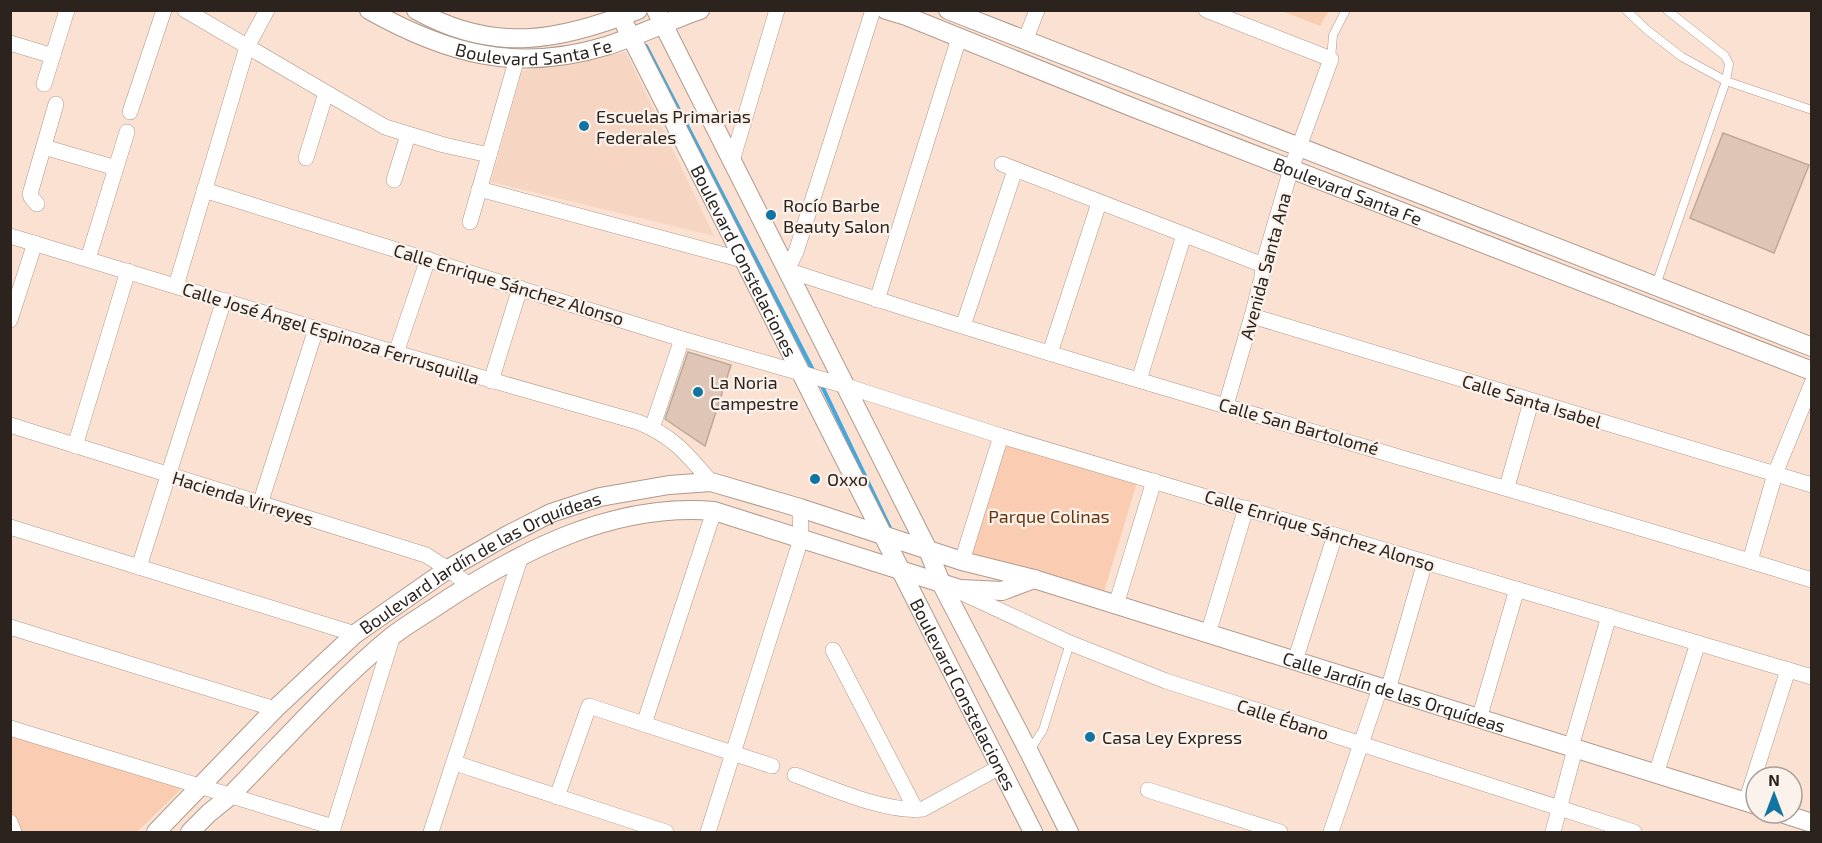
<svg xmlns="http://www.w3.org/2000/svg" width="1822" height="843" font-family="'Exo 2',sans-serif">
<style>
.built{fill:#f6d5c2}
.green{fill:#facdb2}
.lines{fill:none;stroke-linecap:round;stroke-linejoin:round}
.stream{stroke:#42a8df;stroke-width:4}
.building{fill:#dec5b6;stroke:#c0a899;stroke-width:1.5}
.service-casing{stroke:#b0998b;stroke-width:9}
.minor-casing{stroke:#b0998b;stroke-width:16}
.tertiary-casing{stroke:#b0998b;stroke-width:20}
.service{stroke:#fff;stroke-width:8}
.minor{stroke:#fff;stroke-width:15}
.tertiary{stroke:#fff;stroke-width:18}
.poi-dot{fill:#1174a1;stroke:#fcf2ec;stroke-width:2}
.labels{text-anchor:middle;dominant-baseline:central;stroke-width:4.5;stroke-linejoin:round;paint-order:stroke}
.street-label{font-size:18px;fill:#2c231e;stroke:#fcf2ec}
.poi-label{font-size:18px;fill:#2c231e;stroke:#fcf2ec;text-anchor:start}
.park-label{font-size:18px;fill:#6a350c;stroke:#fcf2ec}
</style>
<rect width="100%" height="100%" fill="#fae1d2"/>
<path class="built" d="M 626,52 L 714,236 L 491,182 L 522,71 Z"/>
<g class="green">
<path d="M 1282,11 L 1329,11 L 1320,26 Z"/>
<path d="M 999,443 L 1137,482 L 1104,592 L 968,552 Z"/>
<path d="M 10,733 L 182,788 L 137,832 L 17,832 L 11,812 Z"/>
</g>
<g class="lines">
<g class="stream">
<path d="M 646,46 L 814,372"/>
<path d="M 821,384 L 890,528"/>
</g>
</g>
<g class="building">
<path d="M 1723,133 L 1809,165 L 1774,253 L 1690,218 Z"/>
<path d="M 688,352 L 731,365 L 705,446 L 665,419 Z"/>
</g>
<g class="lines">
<g class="service-casing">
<g id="service">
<path d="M 1626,10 L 1647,30 L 1682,57 L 1726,81 L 1656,285"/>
<path d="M 1667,10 L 1725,56 L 1729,64 L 1726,81 L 1812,110"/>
<path d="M 1331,59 L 1333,35 L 1346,10"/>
<path d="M 1030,750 L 1043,730 L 1070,643"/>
</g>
</g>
<g class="minor-casing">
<g id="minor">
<path d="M 185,10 L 385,127 L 444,145 L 489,155"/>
<path d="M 873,10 L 796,252 L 787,270 C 1126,382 1471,475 1812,580"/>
<path d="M 1206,10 L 1331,59 L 1291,169 L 1263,265 L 1262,277 L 1252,316 L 1226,405"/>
<path d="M 1025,41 L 1037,10"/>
<path d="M 10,43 L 53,56"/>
<path d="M 44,84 L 67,10"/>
<path d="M 130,112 L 164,10"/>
<path d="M 44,147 L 116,168"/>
<path d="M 306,158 L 326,93"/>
<path d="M 732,161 L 777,10"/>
<path d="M 1002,164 L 1263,265"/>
<path d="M 394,180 L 408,135"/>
<path d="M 479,189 L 743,260"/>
<path d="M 204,190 L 682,339 L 846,386 L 1001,436 L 1812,677"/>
<path d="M 37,204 L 31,197 L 30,194 L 56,104"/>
<path d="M 470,222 L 517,58"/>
<path d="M 10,236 L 396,353 L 638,422 C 673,436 687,454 711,482"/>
<path d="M 88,259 L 127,132"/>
<path d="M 176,286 L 247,47 L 267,10"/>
<path d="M 877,300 L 959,38"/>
<path d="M 1252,316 L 1812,485"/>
<path d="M 10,320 L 35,243"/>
<path d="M 963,326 L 1015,170"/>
<path d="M 396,353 L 428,259"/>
<path d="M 1050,353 L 1099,203"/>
<path d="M 1139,380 L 1184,235"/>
<path d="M 491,381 L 520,288"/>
<path d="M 10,425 L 426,555 L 448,569 L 469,585"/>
<path d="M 652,428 L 682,339"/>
<path d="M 75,446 L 128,271"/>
<path d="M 1507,487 L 1531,402"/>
<path d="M 260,504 L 316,329"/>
<path d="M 10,527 L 355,634"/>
<path d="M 962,561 L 1001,436"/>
<path d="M 1750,561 L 1775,474 L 1812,383"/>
<path d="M 139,567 L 224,300"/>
<path d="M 956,590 L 1070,643 L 1166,681 L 1634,832"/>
<path d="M 1116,605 L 1154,481"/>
<path d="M 10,627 L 275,709"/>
<path d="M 1208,634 L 1246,508"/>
<path d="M 833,650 L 916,810"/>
<path d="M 1295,661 L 1335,535"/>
<path d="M 1388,690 L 1425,562"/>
<path d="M 1479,719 L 1517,589"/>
<path d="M 644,724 L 714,511"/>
<path d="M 10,728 L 333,827"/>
<path d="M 1571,747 L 1609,616"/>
<path d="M 455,763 L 666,832"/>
<path d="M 1656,774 L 1698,643"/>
<path d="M 795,775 C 831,788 886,813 923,809 L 1000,767"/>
<path d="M 1148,790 L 1280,832"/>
<path d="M 557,797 L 589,706 L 772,766"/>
<path d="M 1746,802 L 1788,670"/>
<path d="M 10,822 L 14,832"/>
<path d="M 332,832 L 393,635"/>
<path d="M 431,832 L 521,556"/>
<path d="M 708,832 L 801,539 L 800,508"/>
<path d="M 1331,832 L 1380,688"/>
<path d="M 1553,832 L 1575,749"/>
</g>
</g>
<g class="tertiary-casing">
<g id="tertiary">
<path id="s1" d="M 369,10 C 447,54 517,73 606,46 C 638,36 668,21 700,10"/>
<path d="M 416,10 C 494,54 560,41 638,10"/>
<path d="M 656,10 L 928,550 L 941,583 L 1029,752 L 1069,832"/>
<path id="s2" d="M 886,10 L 906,16 L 1134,108 L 1812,371"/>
<path d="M 948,10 L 1812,347"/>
<path id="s3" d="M 621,17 L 1033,832"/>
<path d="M 1781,813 L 1812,823"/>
<path id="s4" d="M 156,832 L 275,709 L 355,634 L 448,569 L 506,536 L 551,513 L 600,497 L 669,485 L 711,482 L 800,508 L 962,561 L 1034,579 L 1756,805"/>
<path d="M 190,832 L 209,813 L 230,796 C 282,743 334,684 391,637 C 406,625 424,615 440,604 C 522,550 613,503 714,511 L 960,589 L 1002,591 L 1034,579"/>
</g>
</g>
<use href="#service" class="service"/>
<use href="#minor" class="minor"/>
<use href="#tertiary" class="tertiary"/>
</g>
<g class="poi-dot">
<circle cx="584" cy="126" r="6"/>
<circle cx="771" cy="215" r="6"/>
<circle cx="698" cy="392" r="6"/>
<circle cx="815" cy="479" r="6"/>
<circle cx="1090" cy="737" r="6"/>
</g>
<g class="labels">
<g class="street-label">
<text stroke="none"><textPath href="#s1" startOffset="174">Boulevard Santa Fe</textPath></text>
<text stroke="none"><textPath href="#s2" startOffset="496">Boulevard Santa Fe</textPath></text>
<text stroke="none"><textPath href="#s3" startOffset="273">Boulevard Constelaciones</textPath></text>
<text transform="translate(1265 266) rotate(-75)">Avenida Santa Ana</text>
<text transform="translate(509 284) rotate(17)">Calle Enrique Sánchez Alonso</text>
<text transform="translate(331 333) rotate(17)">Calle José Ángel Espinoza Ferrusquilla</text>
<text transform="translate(1532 401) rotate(17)">Calle Santa Isabel</text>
<text transform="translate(1299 426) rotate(16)">Calle San Bartolomé</text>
<text transform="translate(243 498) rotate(17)">Hacienda Virreyes</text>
<text transform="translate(1320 530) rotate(17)">Calle Enrique Sánchez Alonso</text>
<text stroke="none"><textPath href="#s4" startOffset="426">Boulevard Jardín de las Orquídeas</textPath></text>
<text stroke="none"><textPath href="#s4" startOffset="1390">Calle Jardín de las Orquídeas</textPath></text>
<text stroke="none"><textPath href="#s3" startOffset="759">Boulevard Constelaciones</textPath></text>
<text transform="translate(1283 719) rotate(18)">Calle Ébano</text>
</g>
<g class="poi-label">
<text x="596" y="116">Escuelas Primarias<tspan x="596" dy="21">Federales</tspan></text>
<text x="783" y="205">Rocío Barbe<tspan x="783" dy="21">Beauty Salon</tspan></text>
<text x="710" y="382">La Noria<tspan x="710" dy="21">Campestre</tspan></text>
<text x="827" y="479">Oxxo</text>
<text x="1102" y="737">Casa Ley Express</text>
</g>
<g class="park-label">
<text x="1049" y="516">Parque Colinas</text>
</g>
</g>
<rect width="1822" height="843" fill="none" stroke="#2c231e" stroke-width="24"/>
<g transform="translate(1774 795)"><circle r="28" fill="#fcf2ec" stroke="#a99f9a" stroke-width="1.5"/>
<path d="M0-4.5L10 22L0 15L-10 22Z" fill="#1174a1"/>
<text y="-9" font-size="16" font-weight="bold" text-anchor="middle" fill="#2c231e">N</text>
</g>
</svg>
